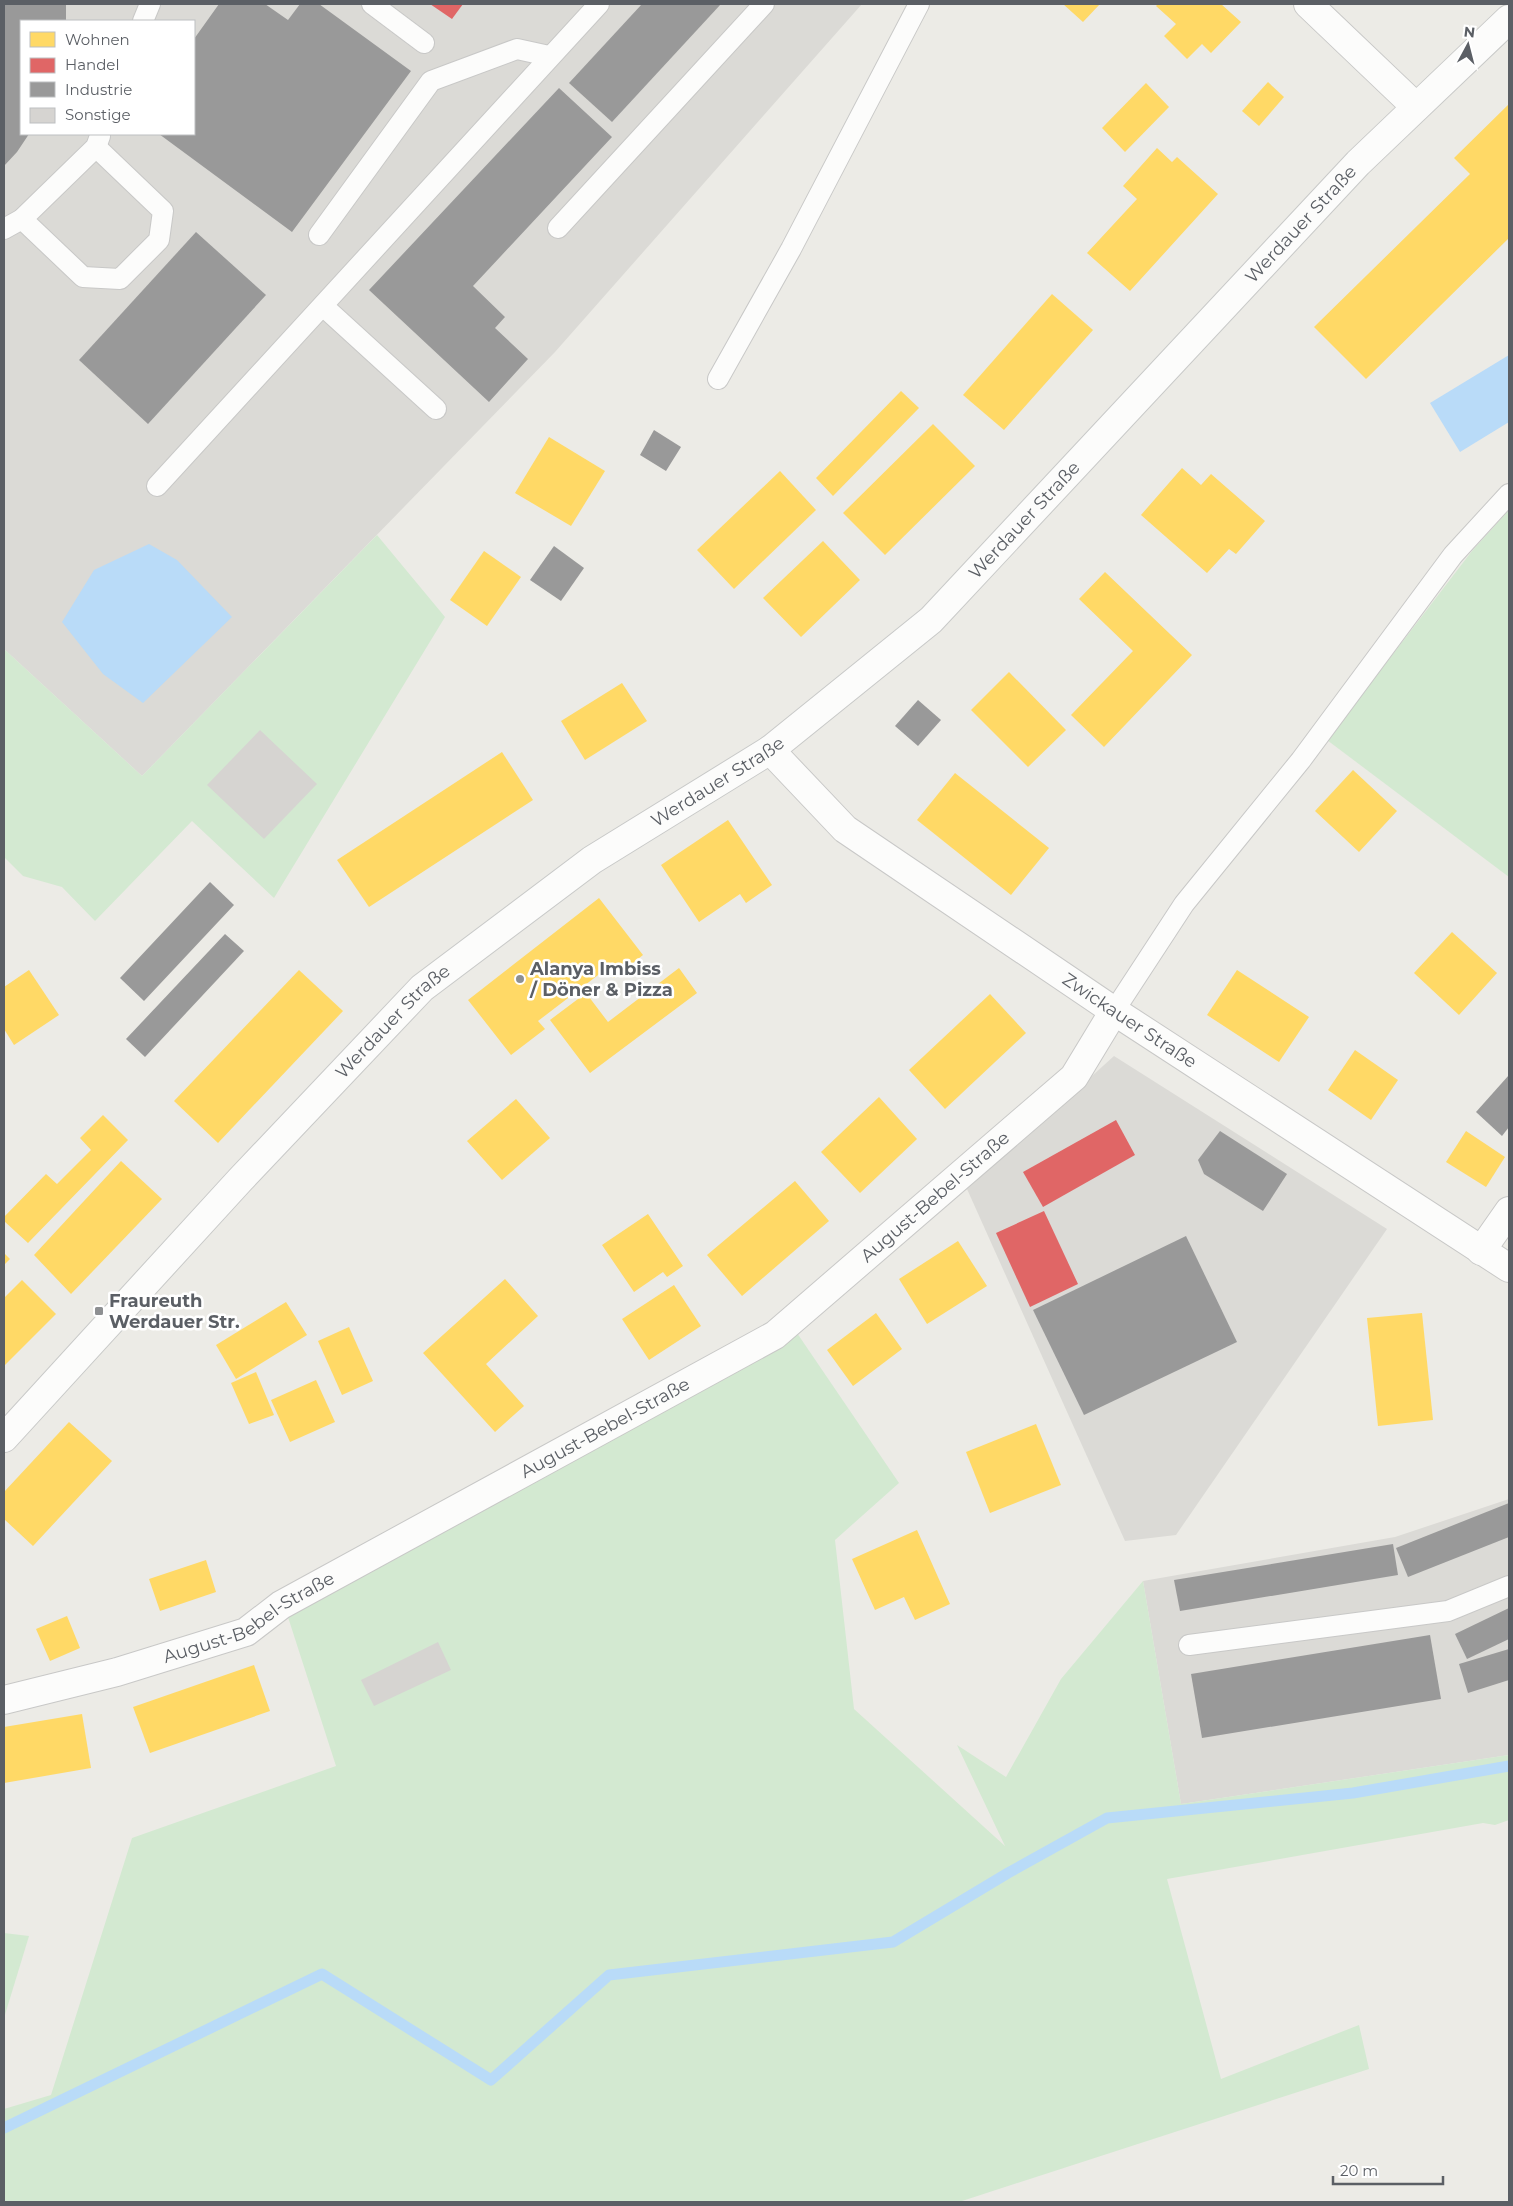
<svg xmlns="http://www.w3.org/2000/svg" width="1513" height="2206" font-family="Montserrat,sans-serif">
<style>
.industrial{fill:#dbdad6;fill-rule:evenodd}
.green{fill:#d3e9d1}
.water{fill:#b9dbf8}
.homes{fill:#ffd966}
.shops{fill:#e06666}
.industry{fill:#999}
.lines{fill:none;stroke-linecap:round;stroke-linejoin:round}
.stream{stroke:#b9dbf8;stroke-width:11}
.building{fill:#d6d4d1}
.service-casing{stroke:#c8c8c7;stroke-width:22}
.minor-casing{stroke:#c8c8c7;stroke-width:30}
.tertiary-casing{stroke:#c8c8c7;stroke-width:30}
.secondary-casing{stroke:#c8c9c8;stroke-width:30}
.service{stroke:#fcfcfb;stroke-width:20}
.minor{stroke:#fcfcfb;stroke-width:28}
.tertiary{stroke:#fcfcfb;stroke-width:28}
.secondary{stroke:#fcfcfb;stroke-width:28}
.poi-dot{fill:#8e9092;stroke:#fff;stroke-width:2}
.labels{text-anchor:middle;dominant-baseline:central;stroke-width:5;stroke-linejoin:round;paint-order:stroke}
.street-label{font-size:18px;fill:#5b5f65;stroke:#fff}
.poi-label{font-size:18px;font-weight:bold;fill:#5b5f65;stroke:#fff;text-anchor:start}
</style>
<rect width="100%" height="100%" fill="#ecebe6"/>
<g class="industrial">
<path d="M 4,4 L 862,4 L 555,352 L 142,776 L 4,649 ZM 21,21 L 194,21 L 194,134 L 21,134 Z"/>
<path d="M 1114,1056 L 1387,1229 L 1176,1535 L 1125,1541 L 967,1189 Z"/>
<path d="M 1509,1499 L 1509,1755 L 1181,1804 L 1143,1581 L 1395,1537 Z"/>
</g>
<g class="green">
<path d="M 1509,510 L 1509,877 L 1327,740 L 1472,551 Z"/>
<path d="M 377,535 L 445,617 L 274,898 L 192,821 L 95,921 L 62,887 L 23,876 L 4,857 L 4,649 L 142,776 Z"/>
<path d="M 797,1333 L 899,1483 L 835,1540 L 854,1709 L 1005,1846 L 957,1745 L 1006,1777 L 1061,1679 L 1143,1581 L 1181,1804 L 1509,1755 L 1509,1820 L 1495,1825 L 1483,1823 L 1167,1879 L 1221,2079 L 1359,2025 L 1369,2069 L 959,2202 L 4,2202 L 4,2109 L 51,2095 L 132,1838 L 336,1766 L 287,1614 L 729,1376 Z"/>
<path d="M 4,1933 L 29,1936 L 4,2018 Z"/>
</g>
<g class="water">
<path d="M 1509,355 L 1509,422 L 1460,452 L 1430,403 Z"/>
<path d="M 149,544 L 177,560 L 232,617 L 143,703 L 103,674 L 62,622 L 94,570 Z"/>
</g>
<g class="homes">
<path d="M 1063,4 L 1100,4 L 1083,22 Z"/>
<path d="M 1158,4 L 1221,4 L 1241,22 L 1211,53 L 1202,44 L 1187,59 L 1164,36 L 1176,24 L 1156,6 Z"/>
<path d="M 1268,82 L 1284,97 L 1259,126 L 1242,111 Z"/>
<path d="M 1146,83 L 1169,107 L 1125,152 L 1102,128 Z"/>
<path d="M 1509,104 L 1509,238 L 1366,379 L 1314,327 L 1470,174 L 1454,158 Z"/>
<path d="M 1157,148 L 1172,162 L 1177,157 L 1218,194 L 1130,291 L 1087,253 L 1137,199 L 1123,186 Z"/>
<path d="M 1052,294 L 1093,330 L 1004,430 L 963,395 Z"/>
<path d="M 901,391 L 919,408 L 833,496 L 816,478 Z"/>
<path d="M 933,424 L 975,466 L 885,555 L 843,513 Z"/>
<path d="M 549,437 L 605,471 L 571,526 L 515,493 Z"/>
<path d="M 1182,468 L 1201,485 L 1211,474 L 1265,521 L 1236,554 L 1229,549 L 1207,573 L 1141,515 Z"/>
<path d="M 780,471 L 816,510 L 734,589 L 697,550 Z"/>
<path d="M 823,541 L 860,580 L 801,637 L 763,598 Z"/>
<path d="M 484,551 L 521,577 L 487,626 L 450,600 Z"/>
<path d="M 1105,572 L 1192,655 L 1104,747 L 1071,715 L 1133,651 L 1079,599 Z"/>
<path d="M 1009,672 L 1066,730 L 1028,767 L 971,710 Z"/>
<path d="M 622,683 L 647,721 L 585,760 L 561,721 Z"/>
<path d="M 502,752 L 533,800 L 369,907 L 337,860 Z"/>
<path d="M 1353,770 L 1397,811 L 1359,852 L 1315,811 Z"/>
<path d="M 955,773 L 1049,848 L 1011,895 L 917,820 Z"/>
<path d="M 728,820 L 772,885 L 746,903 L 740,894 L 699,922 L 661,865 Z"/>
<path d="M 599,898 L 643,955 L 614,978 L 606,969 L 538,1021 L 545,1029 L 511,1055 L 468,1000 Z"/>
<path d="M 1452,932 L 1497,973 L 1459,1015 L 1414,973 Z"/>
<path d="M 679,968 L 697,993 L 590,1073 L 550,1020 L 586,993 L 608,1022 Z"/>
<path d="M 29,970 L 59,1015 L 14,1045 L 4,1029 L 4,987 Z"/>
<path d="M 299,970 L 343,1011 L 218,1143 L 174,1101 Z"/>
<path d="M 1237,970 L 1309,1017 L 1279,1062 L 1207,1015 Z"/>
<path d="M 990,994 L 1026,1033 L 945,1109 L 909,1070 Z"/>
<path d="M 1355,1050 L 1398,1080 L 1371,1120 L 1328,1090 Z"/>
<path d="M 879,1097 L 917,1139 L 860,1193 L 821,1152 Z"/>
<path d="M 516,1099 L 550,1138 L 502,1180 L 467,1141 Z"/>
<path d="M 103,1115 L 128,1140 L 28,1243 L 4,1221 L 4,1217 L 46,1174 L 57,1184 L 91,1150 L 80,1138 Z"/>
<path d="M 1466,1131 L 1505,1157 L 1486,1187 L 1446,1162 Z"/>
<path d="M 121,1161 L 162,1199 L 71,1294 L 34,1255 Z"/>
<path d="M 795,1181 L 829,1221 L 742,1296 L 707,1255 Z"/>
<path d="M 648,1214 L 683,1266 L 667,1277 L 663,1272 L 634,1292 L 602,1245 Z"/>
<path d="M 958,1241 L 987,1286 L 927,1324 L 899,1279 Z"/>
<path d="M 4,1253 L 10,1259 L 4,1265 Z"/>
<path d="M 505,1279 L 538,1316 L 486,1364 L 524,1406 L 495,1432 L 423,1353 Z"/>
<path d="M 22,1280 L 56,1314 L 4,1366 L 4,1298 Z"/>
<path d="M 674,1285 L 701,1326 L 649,1360 L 622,1319 Z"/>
<path d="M 286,1302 L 307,1335 L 236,1379 L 216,1345 Z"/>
<path d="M 876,1313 L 902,1349 L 853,1386 L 827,1350 Z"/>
<path d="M 1422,1313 L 1433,1420 L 1378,1426 L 1367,1318 Z"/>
<path d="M 349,1327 L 373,1381 L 342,1395 L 318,1341 Z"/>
<path d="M 256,1372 L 274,1415 L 249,1424 L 231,1383 Z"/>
<path d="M 316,1380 L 335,1422 L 290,1442 L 271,1400 Z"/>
<path d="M 69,1422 L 112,1461 L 33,1546 L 4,1519 L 4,1492 Z"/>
<path d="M 1036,1424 L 1061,1485 L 990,1513 L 966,1452 Z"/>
<path d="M 917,1530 L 950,1604 L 915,1620 L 904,1597 L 875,1610 L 852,1559 Z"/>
<path d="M 206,1560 L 216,1592 L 160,1611 L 149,1579 Z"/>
<path d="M 67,1616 L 80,1648 L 50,1661 L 36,1629 Z"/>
<path d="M 254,1665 L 270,1711 L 150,1753 L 133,1707 Z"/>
<path d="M 82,1714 L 91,1768 L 4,1783 L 4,1727 Z"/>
</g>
<g class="shops">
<path d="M 430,4 L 463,4 L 452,19 Z"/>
<path d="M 1116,1120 L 1135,1155 L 1043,1207 L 1023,1172 Z"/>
<path d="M 1044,1211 L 1078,1284 L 1030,1307 L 996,1233 Z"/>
</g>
<g class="industry">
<path d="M 4,4 L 66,4 L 66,21 L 21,21 L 21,134 L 29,134 L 17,152 L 4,166 Z"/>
<path d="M 219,4 L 265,4 L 288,20 L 300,4 L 319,4 L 411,71 L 292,232 L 159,134 L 194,134 L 194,39 Z"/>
<path d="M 642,4 L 721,4 L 612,122 L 569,83 Z"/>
<path d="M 559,88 L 612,137 L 473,286 L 505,317 L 495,328 L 528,359 L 489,402 L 369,290 Z"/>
<path d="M 196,232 L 266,295 L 148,424 L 79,360 Z"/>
<path d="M 654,430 L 681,447 L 666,471 L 640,455 Z"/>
<path d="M 554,546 L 584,568 L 561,601 L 530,580 Z"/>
<path d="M 918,700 L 941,720 L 918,746 L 895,726 Z"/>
<path d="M 210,882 L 234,905 L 144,1001 L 120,978 Z"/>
<path d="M 225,934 L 244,951 L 145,1057 L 126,1039 Z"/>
<path d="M 1509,1075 L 1509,1127 L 1502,1136 L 1476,1112 Z"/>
<path d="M 1220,1131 L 1287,1174 L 1263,1211 L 1204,1174 L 1198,1160 Z"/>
<path d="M 1186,1236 L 1237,1342 L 1084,1415 L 1033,1310 Z"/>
<path d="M 1509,1503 L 1509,1537 L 1408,1577 L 1396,1548 Z"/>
<path d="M 1393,1544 L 1398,1575 L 1180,1611 L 1174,1580 Z"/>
<path d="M 1509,1608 L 1509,1639 L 1467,1659 L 1455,1634 Z"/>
<path d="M 1430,1635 L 1441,1699 L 1202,1738 L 1191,1674 Z"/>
<path d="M 1509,1649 L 1509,1680 L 1468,1693 L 1459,1664 Z"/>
</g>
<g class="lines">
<path class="stream" d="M 4,2128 L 322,1974 L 491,2080 L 609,1975 L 893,1942 L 1008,1873 L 1107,1818 L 1353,1793 L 1509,1766"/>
</g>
<g class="building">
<path d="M 260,730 L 317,784 L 264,839 L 207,785 Z"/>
<path d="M 438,1642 L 451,1670 L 374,1706 L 361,1680 Z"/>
</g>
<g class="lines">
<g class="service-casing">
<g id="service">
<path d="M 372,4 L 424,43"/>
<path d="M 143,21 L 150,4"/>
<path d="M 22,219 L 83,277 L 120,279 L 159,240 L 163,211 L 96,147"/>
<path d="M 558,228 L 764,4"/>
<path d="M 4,229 L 22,219 L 96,147 L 100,136"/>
<path d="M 319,235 L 431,81 L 517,49 L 549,56"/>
<path d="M 323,306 L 436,409"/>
<path d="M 718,379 L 791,249 L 919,4"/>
<path d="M 157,486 L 599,4"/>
<path d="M 1114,1011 L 1184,904 L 1301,760 L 1453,555 L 1509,494"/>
<path d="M 1189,1645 L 1448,1611 L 1509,1586"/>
</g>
</g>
<g class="minor-casing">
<g id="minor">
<path d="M 1308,4 L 1416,107"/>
<path d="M 1481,1251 L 1509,1211"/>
<path id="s1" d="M 4,1700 L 117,1672 L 246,1632 L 281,1605 L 775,1335 L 1074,1077 L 1114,1011"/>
</g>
</g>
<g class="tertiary-casing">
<g id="tertiary">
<path id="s2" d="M 770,750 L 845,829 L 1114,1011 L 1509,1268"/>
</g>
</g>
<g class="secondary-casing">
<g id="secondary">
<path id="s3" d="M 4,1438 L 240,1180 L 422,988 L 592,860 L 770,750 L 931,620 L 1358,163 L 1509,19"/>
</g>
</g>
<use href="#service" class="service"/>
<use href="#minor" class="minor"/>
<use href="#tertiary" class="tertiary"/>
<use href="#secondary" class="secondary"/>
</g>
<g class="poi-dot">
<circle cx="520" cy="979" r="5"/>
<rect x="94" y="1306" width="10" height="10" rx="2.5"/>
</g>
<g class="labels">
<g class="street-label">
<text stroke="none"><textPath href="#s3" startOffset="1785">Werdauer Straße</textPath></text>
<text stroke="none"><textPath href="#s3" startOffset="1380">Werdauer Straße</textPath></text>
<text stroke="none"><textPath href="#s3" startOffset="975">Werdauer Straße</textPath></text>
<text stroke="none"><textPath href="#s2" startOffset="452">Zwickauer Straße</textPath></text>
<text stroke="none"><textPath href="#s3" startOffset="570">Werdauer Straße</textPath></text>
<text stroke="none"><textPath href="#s1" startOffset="1070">August-Bebel-Straße</textPath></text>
<text stroke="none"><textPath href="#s1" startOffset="665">August-Bebel-Straße</textPath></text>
<text stroke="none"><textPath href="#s1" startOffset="260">August-Bebel-Straße</textPath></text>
</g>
<g class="poi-label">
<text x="530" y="969">Alanya Imbiss<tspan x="530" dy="21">/ Döner &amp; Pizza</tspan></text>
<text x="109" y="1301">Fraureuth<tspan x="109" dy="21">Werdauer Str.</tspan></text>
</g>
</g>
<rect width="1513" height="2206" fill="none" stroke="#5b5f65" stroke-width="10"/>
<rect x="20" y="20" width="175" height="115" fill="#ffffff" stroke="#bdbfc1"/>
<rect x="30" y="32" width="25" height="15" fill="#ffd966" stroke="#bdbfc1"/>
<text x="65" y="45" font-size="15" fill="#5b5f65">Wohnen</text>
<rect x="30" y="58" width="25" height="15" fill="#e06666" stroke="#bdbfc1"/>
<text x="65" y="70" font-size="15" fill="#5b5f65">Handel</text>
<rect x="30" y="82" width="25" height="15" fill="#999999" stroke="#bdbfc1"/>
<text x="65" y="95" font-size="15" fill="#5b5f65">Industrie</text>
<rect x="30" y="108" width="25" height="15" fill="#d6d4d1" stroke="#bdbfc1"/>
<text x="65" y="120" font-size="15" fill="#5b5f65">Sonstige</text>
<g transform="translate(1468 45) rotate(7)" stroke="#ffffff" stroke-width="4" paint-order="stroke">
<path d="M0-4L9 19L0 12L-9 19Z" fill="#5b5f65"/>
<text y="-8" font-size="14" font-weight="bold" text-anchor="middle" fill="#5b5f65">N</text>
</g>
<path d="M1333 2176v8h110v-8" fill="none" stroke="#5b5f65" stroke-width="2.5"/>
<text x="1340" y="2176" font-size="15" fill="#5b5f65" stroke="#ffffff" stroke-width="4" paint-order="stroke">20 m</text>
</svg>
